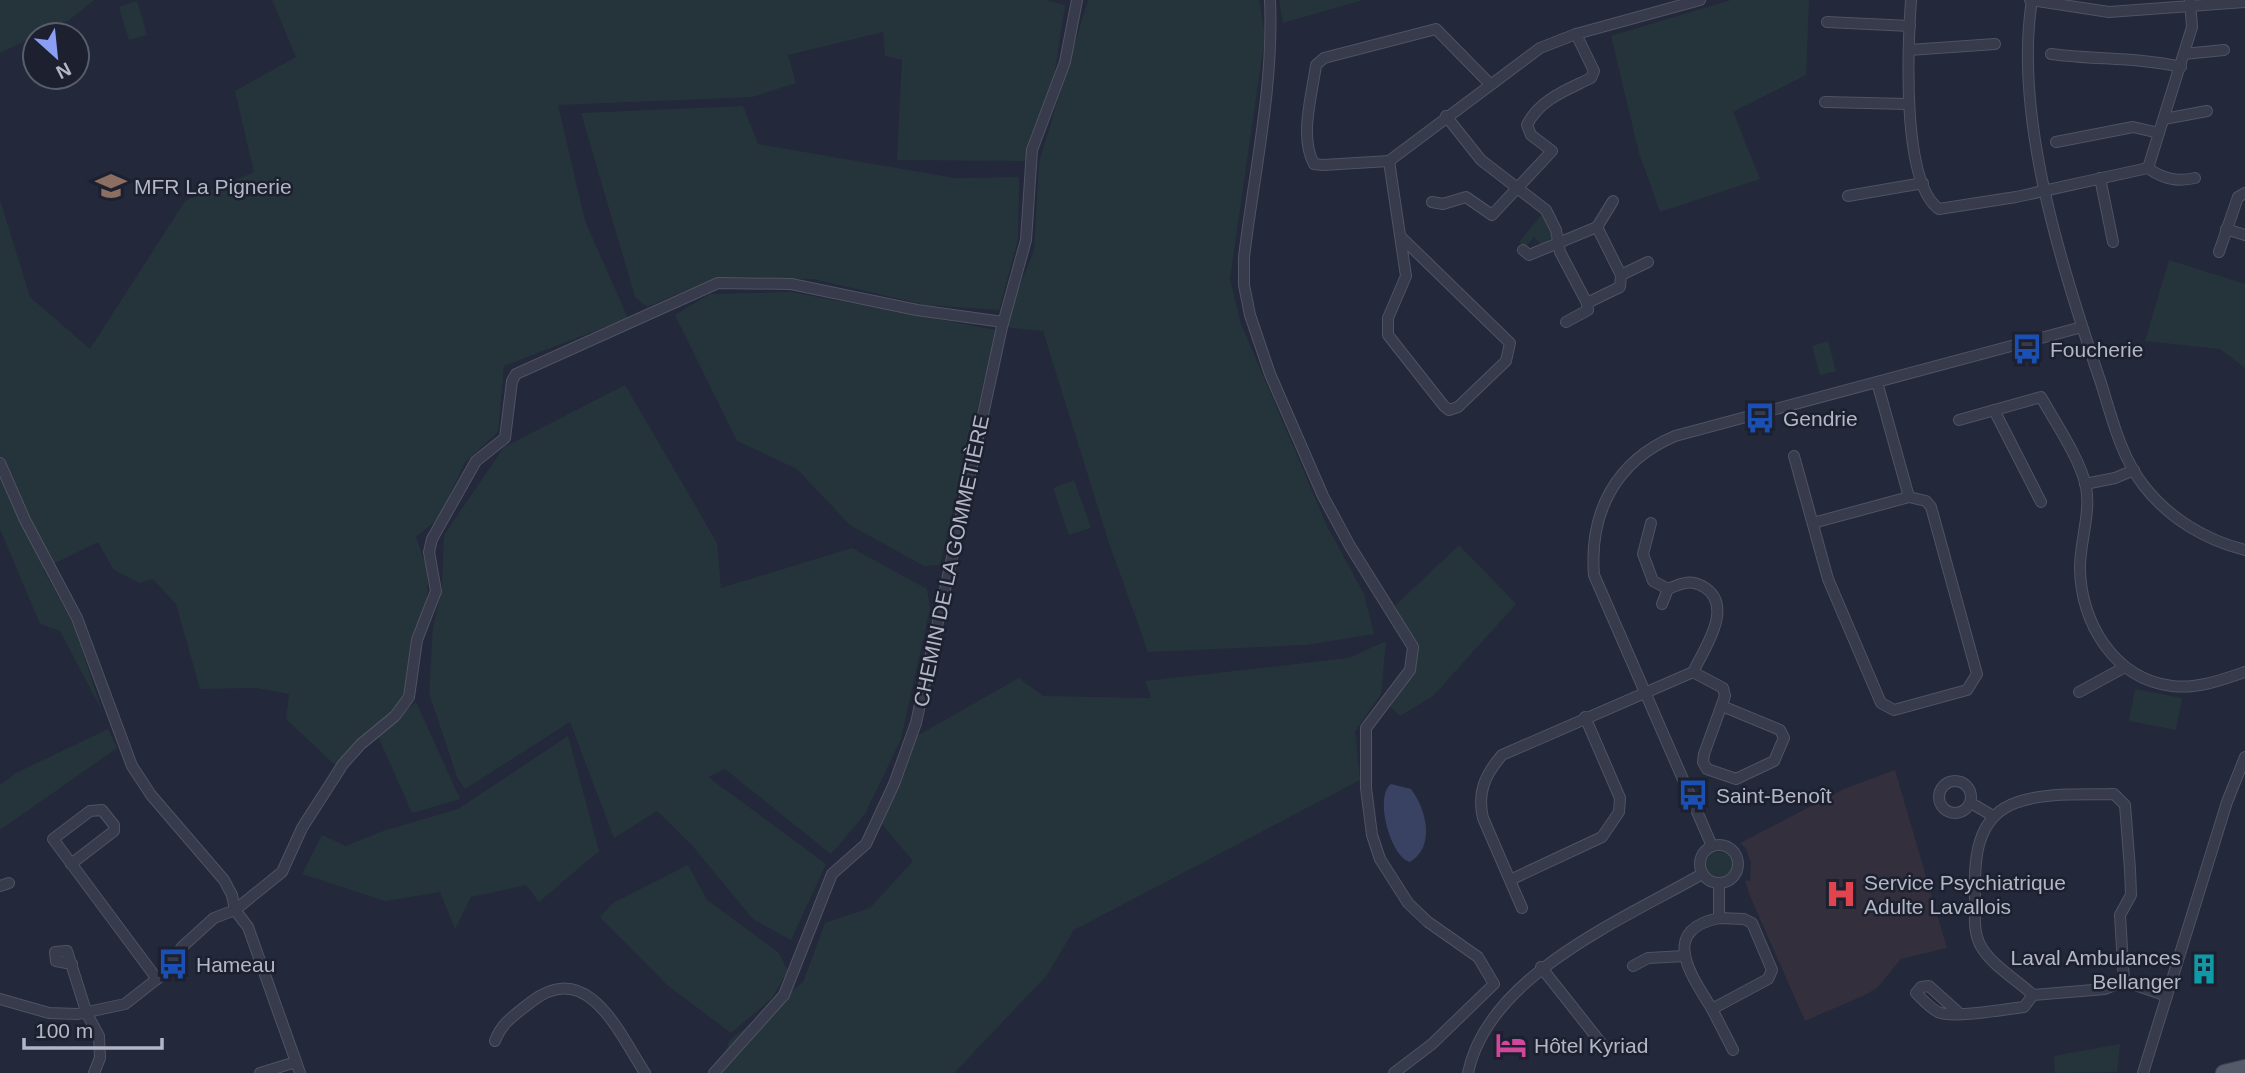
<svg xmlns="http://www.w3.org/2000/svg" width="2245" height="1073" font-family="Helvetica,sans-serif">
<style>
.medical{fill:#332f3c}
.green{fill:#25343b}
.water{fill:#394263}
.lines{fill:none;stroke-linecap:round;stroke-linejoin:round}
.street-casing{stroke:#4f5362;stroke-width:12}
.primary-casing{stroke:#404453;stroke-width:18}
.street{stroke:#373b4b;stroke-width:10}
.primary{stroke:#555a6b;stroke-width:16}
.labels{text-anchor:middle;dominant-baseline:central;stroke-width:5;stroke-linejoin:round;paint-order:stroke}
.poi-label{font-size:21px;fill:#b2b6c6;stroke:#1c202f;text-anchor:start}
.street-label{font-size:21px;fill:#b2b6c6;stroke:#1c202f}
</style>
<rect width="100%" height="100%" fill="#23283a"/>
<path class="medical" d="M 1895,770 L 1947,948 L 1901,959 L 1877,988 L 1865,995 L 1805,1021 L 1750,896 L 1745,880 L 1750,881 L 1751,863 L 1746,849 L 1740,843 L 1844,789 Z"/>
<g class="green">
<path d="M 0,0 L 94,0 L 69,20 L 0,53 Z"/>
<path d="M 272,0 L 1046,0 L 1065,5 L 1055,71 L 1025,161 L 897,160 L 902,60 L 885,56 L 883,32 L 788,55 L 796,83 L 752,97 L 558,105 L 585,221 L 628,318 L 504,366 L 498,432 L 465,462 L 439,518 L 416,537 L 428,571 L 427,604 L 413,635 L 402,703 L 336,766 L 286,719 L 289,694 L 256,688 L 200,689 L 176,604 L 153,579 L 139,583 L 113,569 L 98,542 L 43,569 L 74,625 L 102,711 L 60,631 L 40,624 L 0,529 L 0,200 L 30,297 L 90,349 L 185,201 L 254,172 L 235,91 L 296,57 Z"/>
<path d="M 1088,0 L 1259,0 L 1265,36 L 1230,279 L 1241,324 L 1328,528 L 1364,594 L 1374,634 L 1306,645 L 1148,652 L 1109,543 L 1043,331 L 1002,327 L 1034,251 L 1039,162 Z"/>
<path d="M 1279,0 L 1363,0 L 1283,23 Z"/>
<path d="M 1731,0 L 1809,0 L 1806,75 L 1733,112 L 1760,179 L 1660,212 L 1639,153 L 1611,36 Z"/>
<path d="M 137,1 L 147,35 L 129,40 L 119,7 Z"/>
<path d="M 743,106 L 758,144 L 955,178 L 1019,177 L 1018,239 L 999,310 L 926,305 L 813,279 L 715,278 L 647,307 L 635,297 L 581,113 Z"/>
<path d="M 1542,214 L 1552,237 L 1542,245 L 1534,237 L 1525,247 L 1519,242 Z"/>
<path d="M 2169,260 L 2245,284 L 2245,368 L 2220,349 L 2145,341 Z"/>
<path d="M 791,292 L 996,330 L 940,565 L 924,566 L 850,525 L 797,469 L 737,441 L 675,315 L 710,294 Z"/>
<path d="M 1828,341 L 1836,371 L 1820,375 L 1812,346 Z"/>
<path d="M 625,385 L 717,543 L 721,588 L 852,548 L 927,589 L 930,608 L 901,739 L 865,814 L 831,854 L 725,769 L 708,777 L 826,864 L 791,940 L 753,919 L 691,844 L 657,811 L 614,838 L 570,722 L 465,789 L 457,777 L 429,693 L 433,627 L 442,586 L 444,535 L 504,447 Z"/>
<path d="M 1074,480 L 1091,528 L 1069,535 L 1053,488 Z"/>
<path d="M 1459,545 L 1516,604 L 1433,696 L 1400,716 L 1390,706 C 1425,657 1423,658 1395,606 Z"/>
<path d="M 1386,641 L 1381,694 L 1355,731 L 1360,780 L 1074,930 L 1047,975 L 954,1073 L 719,1073 L 729,1041 L 803,982 L 825,923 L 870,908 L 913,861 L 881,823 L 915,737 L 1019,678 L 1043,696 L 1151,698 L 1145,681 L 1349,658 Z"/>
<path d="M 2135,689 L 2182,698 L 2176,730 L 2129,721 Z"/>
<path d="M 416,702 L 460,799 L 412,813 L 377,734 Z"/>
<path d="M 108,729 L 117,748 L 0,830 L 0,785 L 16,773 Z"/>
<path d="M 568,736 L 599,851 L 539,902 L 526,885 L 471,897 L 455,929 L 440,892 L 385,901 L 302,874 L 322,835 L 346,846 L 383,831 L 458,809 Z"/>
<circle cx="1719" cy="865" r="13"/>
<path d="M 688,865 L 707,900 L 778,952 L 788,971 L 771,999 L 731,1033 L 667,985 L 600,917 L 613,903 Z"/>
<path d="M 2120,1044 L 2117,1072 L 2055,1073 L 2054,1056 Z"/>
</g>
<path class="water" d="M 1391,784 L 1411,789 C 1426,809 1436,846 1410,862 C 1390,857 1374,796 1391,784 Z"/>
<g class="lines">
<g class="street-casing">
<g id="street">
<path d="M 1270,0 C 1274,86 1254,173 1244,257 L 1244,285 L 1250,315 L 1270,374 L 1323,496 L 1350,546 L 1413,647 L 1410,670 L 1366,728 L 1366,788 L 1372,835 L 1380,859 L 1408,903 L 1428,922 L 1478,957 L 1494,984 L 1432,1044 L 1394,1073"/>
<path d="M 1911,0 C 1908,44 1901,182 1939,209 L 2016,197 L 2148,168 L 2192,27 L 2190,0"/>
<path d="M 2030,0 L 2109,12 L 2245,2"/>
<path d="M 2032,0 C 2013,117 2063,272 2101,383 C 2112,418 2121,457 2144,486 C 2169,518 2205,540 2245,550"/>
<path d="M 1827,22 L 1910,26"/>
<path d="M 1909,50 L 1995,44"/>
<path d="M 2051,54 C 2095,60 2138,57 2181,67"/>
<path d="M 2184,54 L 2224,50"/>
<path d="M 1489,83 L 1436,29 L 1324,58 L 1316,65 C 1312,95 1299,137 1314,164 L 1323,165 L 1389,161 L 1540,48 L 1576,34 L 1700,0"/>
<path d="M 1825,102 L 1907,104"/>
<path d="M 1446,116 L 1481,160 L 1546,210 L 1556,230 L 1560,252 L 1587,303 L 1620,287 L 1621,275 L 1648,262"/>
<path d="M 2164,119 L 2207,111"/>
<path d="M 2056,142 L 2133,127 L 2159,133"/>
<path d="M 1389,161 L 1406,276 L 1388,318 L 1388,335 L 1444,406 L 1449,410 L 1458,407 L 1506,361 L 1510,343 L 1401,237"/>
<path d="M 2148,168 C 2163,179 2177,182 2195,178"/>
<path d="M 2100,178 L 2113,242"/>
<path d="M 1848,196 L 1923,183"/>
<path d="M 1432,202 L 1443,204 L 1466,197 L 1492,215 L 1552,151 L 1531,135 L 1527,125 C 1540,99 1567,90 1591,78 L 1594,71 L 1576,34"/>
<path d="M 1597,227 L 1613,201"/>
<path d="M 2226,229 L 2245,235"/>
<path d="M 1523,250 L 1529,255 L 1597,227 L 1621,275"/>
<path d="M 2219,252 L 2238,197 L 2245,193"/>
<path d="M 1566,322 L 1588,310 L 1587,303"/>
<path d="M 1994,410 L 2041,502"/>
<path d="M 1959,420 L 2041,397 C 2055,422 2081,460 2086,487 C 2091,512 2080,542 2080,567 C 2080,622 2114,679 2172,686 C 2197,689 2222,680 2245,672"/>
<path d="M 1794,456 L 1828,579 L 1881,703 L 1894,710 L 1967,690 L 1977,674 L 1931,507 L 1926,501 L 1909,497 L 1877,382"/>
<path d="M 0,463 L 25,520 L 77,618 L 132,766 L 151,795 L 224,880 L 232,895 L 235,910 L 248,927 L 300,1073"/>
<path d="M 2085,484 L 2115,478 L 2134,470"/>
<path d="M 1651,523 L 1643,554 L 1653,581 L 1668,589 L 1662,604"/>
<path d="M 1813,523 L 1909,497"/>
<path d="M 1693,672 L 1723,688 L 1725,696 L 1704,754 L 1703,762 L 1707,769 L 1736,779 L 1774,761 L 1784,738 L 1780,730 L 1722,706"/>
<path d="M 2079,692 L 2125,667"/>
<circle cx="1955" cy="797" r="16"/>
<path d="M 1971,803 L 1993,816"/>
<circle cx="1719" cy="864" r="19"/>
<path d="M 1712,846 L 1594,575 C 1589,512 1616,461 1675,436 L 2082,327"/>
<path d="M 71,864 L 114,831 L 114,825 L 102,810 L 90,811 L 53,839 L 157,979"/>
<path d="M 1510,880 L 1602,837 L 1619,812 L 1620,798 L 1585,717"/>
<path d="M 0,886 L 9,883"/>
<path d="M 1522,908 L 1483,818 C 1477,792 1485,775 1502,755 L 1693,672 C 1704,649 1735,606 1704,587 C 1690,579 1682,583 1668,589"/>
<path d="M 1719,918 L 1744,919 L 1752,923 L 1772,970 L 1768,979 L 1712,1009 C 1692,976 1658,931 1719,918 Z"/>
<path d="M 1719,918 L 1719,884"/>
<path d="M 72,964 L 56,961 L 55,952 L 67,951 L 87,1014 L 99,1036 L 100,1058 L 94,1073"/>
<path d="M 1633,966 L 1648,958 L 1685,956"/>
<path d="M 1541,967 L 1605,1048"/>
<path d="M 2124,981 L 2120,915 L 2131,895 L 2130,869 L 2125,805 L 2114,794 C 2084,795 2047,792 2018,802 C 1974,816 1974,863 1975,901 C 1975,917 1973,934 1982,948 C 1992,965 2018,981 2033,995 L 2105,989 L 2124,981 L 2167,996"/>
<path d="M 0,999 L 49,1013 L 78,1014 L 125,1004 L 162,975 L 182,947 L 214,918 L 235,910 L 282,872 L 302,828 L 343,764 L 361,744 L 395,716 L 409,697 L 417,640 L 436,591 L 429,552 L 432,539 L 476,461 L 505,438 L 512,381 L 516,374 L 718,283 L 791,284 L 917,310 L 1003,322"/>
<path d="M 1712,1009 L 1733,1050"/>
<path d="M 1959,1013 L 1929,986 L 1921,987 L 1916,993 C 1922,999 1930,1008 1938,1012 C 1953,1019 2006,1009 2024,1007 L 2033,995"/>
<path d="M 495,1041 C 502,1022 515,1015 531,1002 C 588,958 619,1033 645,1073"/>
<path d="M 260,1073 L 296,1062"/>
<path d="M 714,1073 L 784,995 L 832,874 L 866,844 L 894,784 L 916,723 L 1002,327 L 1026,240 L 1032,150 L 1065,62 L 1077,0"/>
<path d="M 1468,1073 C 1488,975 1624,919 1702,874"/>
<path d="M 2143,1073 L 2227,802 L 2245,757"/>
</g>
</g>
<g class="primary-casing">
<path id="primary" d="M 2224,1073 L 2245,1068"/>
</g>
<use href="#street" class="street"/>
<use href="#primary" class="primary"/>
</g>
<defs>
<g id="university-bare" transform="scale(2.415)"><path d="M0-5L7-2L0 1L-7-2ZM-4 1L0 2.5L4 1V4Q0 6-4 4Z" fill="#8d6e63" stroke="#1c202f" stroke-width="2.5" paint-order="stroke"/></g>
<g id="bus-bare" transform="scale(2.415)"><path d="M-5-6H5V4H4V6H2V4H-2V6H-4V4H-5ZM-3.5-4V0h7V-4ZM-3.5 1.2v1.5H-2V1.2ZM2 1.2v1.5H3.5V1.2Z" fill="#1a4fb4" stroke="#1c202f" stroke-width="2.5" paint-order="stroke"/></g>
<g id="hospital-bare" transform="scale(2.415)"><path d="M-5-5h3v3.5h4V-5h3V5h-3V1.5h-4V5h-3Z" fill="#e0444e" stroke="#1c202f" stroke-width="2.5" paint-order="stroke"/></g>
<g id="building-bare" transform="scale(2.415)"><path d="M-4-6H4V6H1V3H-1V6H-4ZM-2.5-4.3h1.7v1.8h-1.7ZM.8-4.3h1.7v1.8H.8ZM-2.5-1h1.7V.8h-1.7ZM.8-1h1.7V.8H.8Z" fill="#0f9aa8" stroke="#1c202f" stroke-width="2.5" paint-order="stroke"/></g>
<g id="hotel-bare" transform="scale(2.415)"><path d="M-6-4.5h1.5V1H6V5H4.5V3h-9V5H-6ZM-4 0a1.8 1.8 0 1 1 3.6 0ZM.5 0V-2.5h3Q6-2.5 6 0Z" fill="#d1479c" stroke="#1c202f" stroke-width="2.5" paint-order="stroke"/></g>
</defs>
<g fill-rule="evenodd">
<use href="#university-bare" x="111" y="186"/>
<use href="#bus-bare" x="2027" y="349"/>
<use href="#bus-bare" x="1760" y="418"/>
<use href="#bus-bare" x="1693" y="795"/>
<use href="#hospital-bare" x="1841" y="894"/>
<use href="#bus-bare" x="173" y="964"/>
<use href="#building-bare" x="2204" y="969"/>
<use href="#hotel-bare" x="1511" y="1045"/>
</g>
<g class="labels">
<g class="poi-label">
<text x="134" y="186">MFR La Pignerie</text>
<text x="2050" y="349">Foucherie</text>
<text x="1783" y="418">Gendrie</text>
<text x="1716" y="795">Saint-Benoît</text>
<text x="1864" y="882">Service Psychiatrique<tspan x="1864" dy="24">Adulte Lavallois</tspan></text>
<text x="2181" y="957" text-anchor="end">Laval Ambulances<tspan x="2181" dy="24">Bellanger</tspan></text>
<text x="196" y="964">Hameau</text>
<text x="1534" y="1045">Hôtel Kyriad</text>
</g>
<g class="street-label">
<text transform="translate(951 561) rotate(-78)">CHEMIN DE LA GOMMETIÈRE</text>
</g>
</g>
<g transform="translate(56 56) rotate(153)"><circle r="33" fill="#1c202f" stroke="#585c6b" stroke-width="2"/>
<path d="M0-5L12 26L0 18L-12 26Z" fill="#8a9ef3"/>
<text y="-10" font-size="19" font-weight="bold" text-anchor="middle" fill="#b2b6c6">N</text>
</g>
<path d="M24 1038v10h138v-10" fill="none" stroke="#b2b6c6" stroke-width="3.5"/>
<text x="35" y="1038" font-size="21" fill="#b2b6c6" stroke="#1c202f" stroke-width="5" paint-order="stroke">100 m</text>
</svg>
